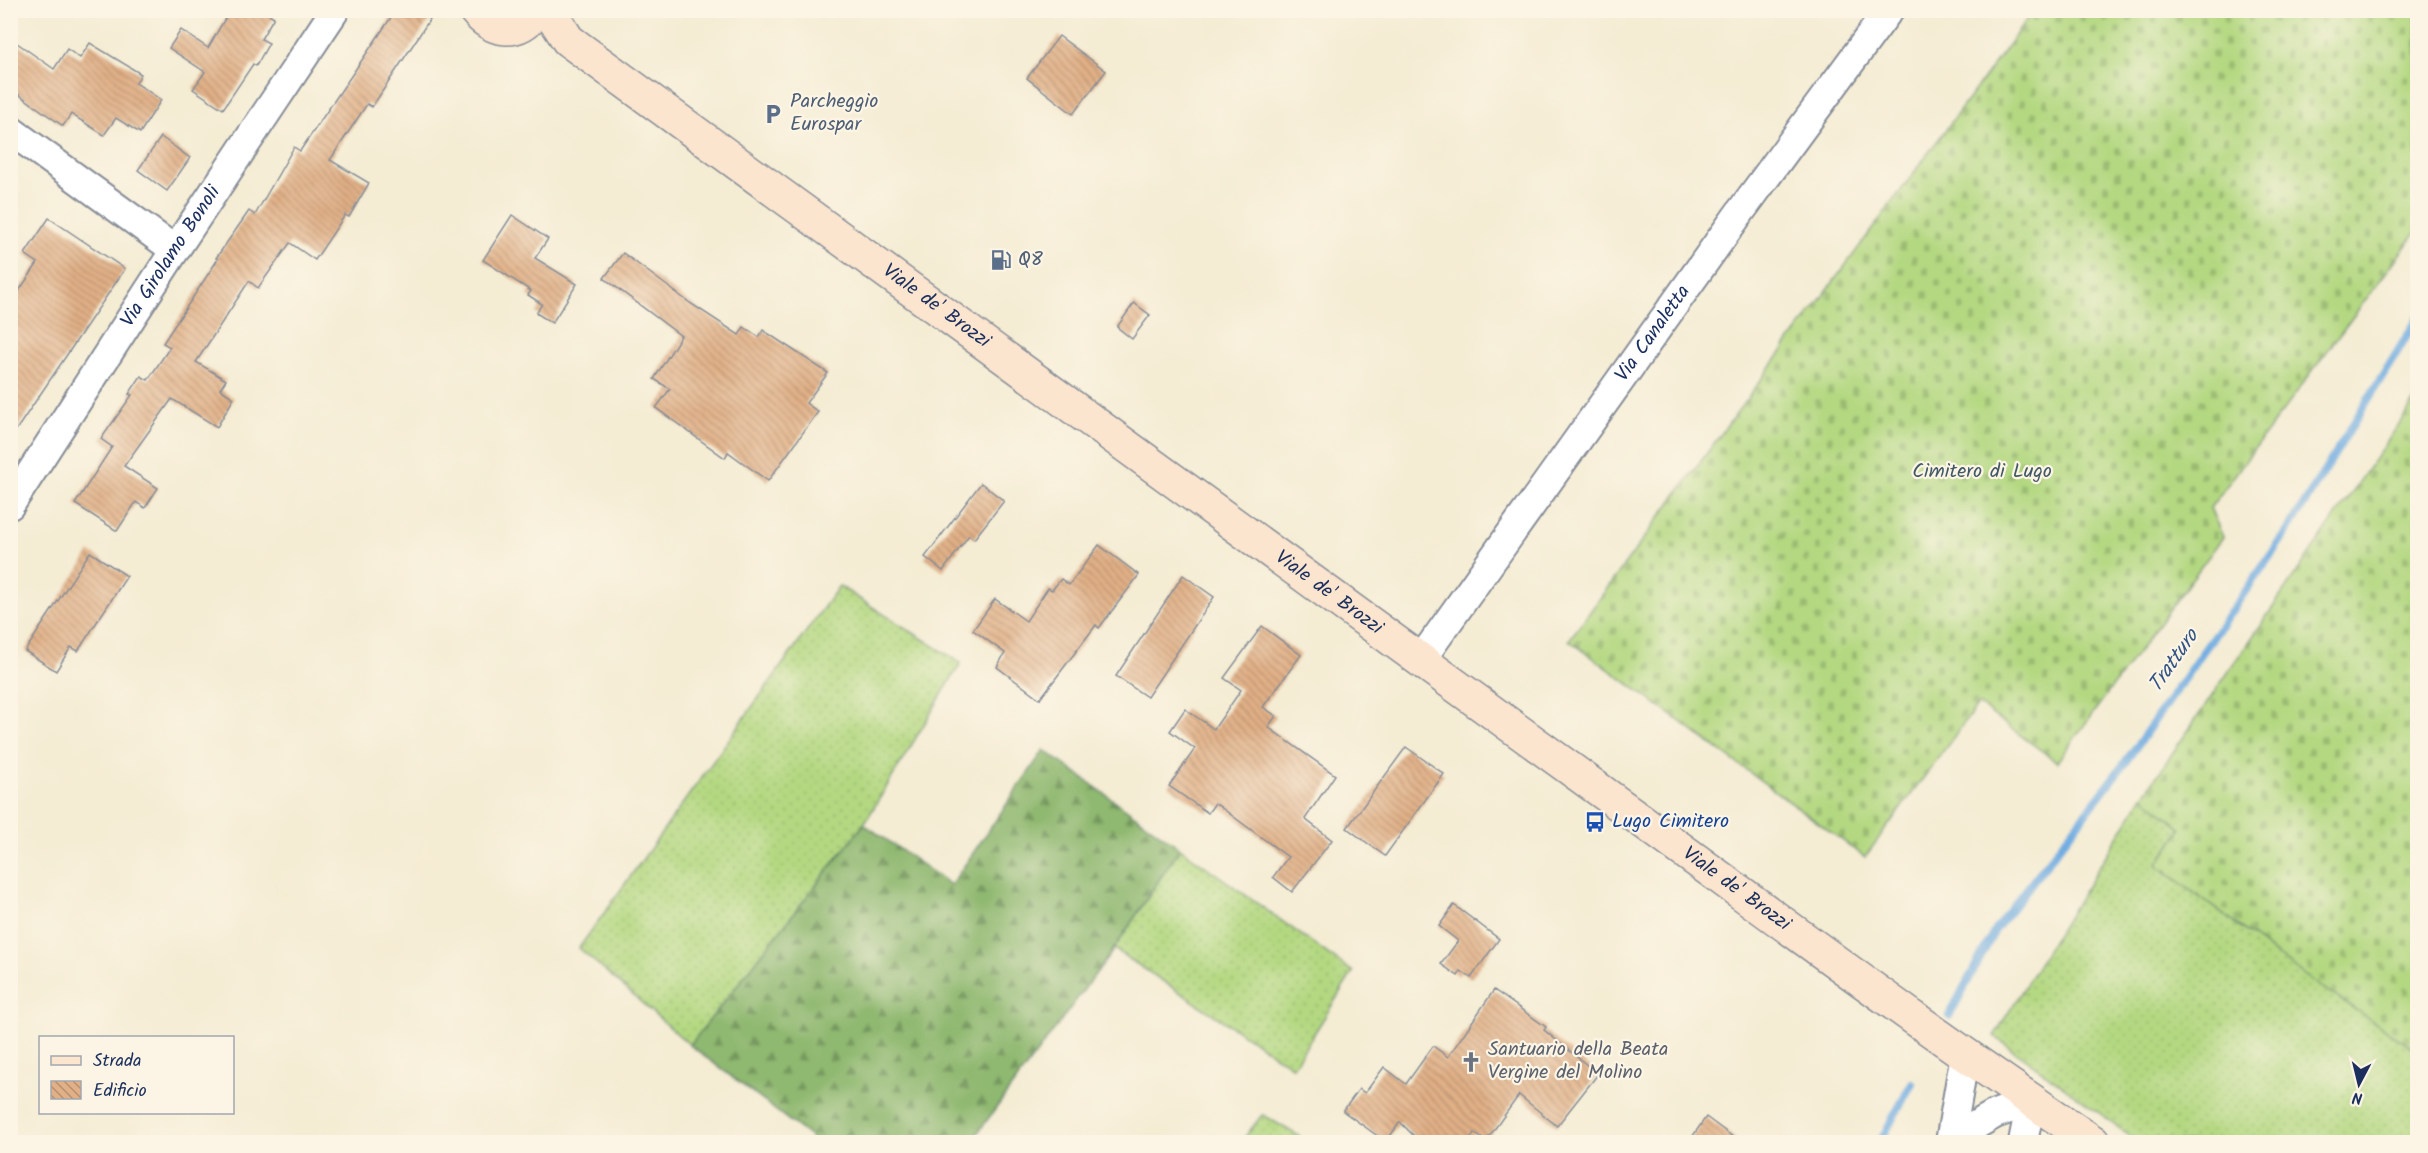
<svg xmlns="http://www.w3.org/2000/svg" width="2428" height="1153" font-family="Kalam,sans-serif">
<style>
.grass{fill:url(#grass-dots);stroke:#688470;stroke-width:1.5}
.forest{fill:url(#forest-firs);stroke:#557466;stroke-width:1.5}
.cemetery{fill:url(#cemetery-stones);stroke:#688470;stroke-width:1.5}
.lines{fill:none;stroke-linecap:round;stroke-linejoin:round}
.stream{stroke:#6face1;stroke-width:8}
.building{fill:url(#building-back-hatch)}
.street-casing{stroke:#888e98;stroke-width:32}
.secondary-casing{stroke:#888e98;stroke-width:36}
.street{stroke:#fff;stroke-width:28}
.secondary{stroke:#fce5cf;stroke-width:33}
.labels{text-anchor:middle;dominant-baseline:central;stroke-width:4.5;stroke-linejoin:round;paint-order:stroke}
.service-label{font-size:20px;fill:#4e5e75;stroke:#fcf5e5;text-anchor:start}
.street-label{font-size:20px;fill:#1b2f5e;stroke:#fcf5e5}
.park-label{font-size:20px;fill:#415967;stroke:#fcf5e5}
.transit-label{font-size:20px;fill:#164399;stroke:#fcf5e5;text-anchor:start}
.worship-label{font-size:20px;fill:#5b616d;stroke:#fcf5e5;text-anchor:start}
.water-label{font-size:21px;font-style:italic;fill:#345485;stroke:#fcf5e5}
</style>
<defs>
<pattern id="grass-dots" width="8" height="8" patternUnits="userSpaceOnUse" patternTransform="scale(1.5)"><rect width="8" height="8" fill="#b4d881"/><path d="M2 2h.1M6 6h.1" fill="none" stroke="#9aba72" stroke-width="1.8" stroke-linecap="round"/></pattern>
<pattern id="forest-firs" width="22" height="20" patternUnits="userSpaceOnUse" patternTransform="scale(1.5)"><rect width="22" height="20" fill="#8fb86f"/><path d="M5 1l3.5 6h-7zM16 11l3.5 6h-7z" fill="#74965e"/></pattern>
<pattern id="cemetery-stones" width="16" height="16" patternUnits="userSpaceOnUse" patternTransform="scale(1.5)"><rect width="16" height="16" fill="#b4d881"/><path d="M2 7V4a2 2 0 0 1 4 0v3zM10 15v-3a2 2 0 0 1 4 0v3z" fill="#9aba72"/></pattern>
<pattern id="building-back-hatch" width="6" height="6" patternUnits="userSpaceOnUse" patternTransform="scale(1.5)"><rect width="6" height="6" fill="#e1b086"/><path d="M-1 5l2 2M0 0l6 6M5-1l2 2" fill="none" stroke="#b69071"/></pattern>
</defs>
<rect width="100%" height="100%" fill="#fcf5e5"/>
<filter id="ink" filterUnits="userSpaceOnUse"><feTurbulence type="fractalNoise" baseFrequency=".0167" numOctaves="2"/><feDisplacementMap in="SourceGraphic" scale="12" xChannelSelector="R" yChannelSelector="G"/><feConvolveMatrix kernelMatrix="1 2 1 2 8 2 1 2 1" color-interpolation-filters="sRGB"/></filter>
<filter id="wash" filterUnits="userSpaceOnUse"><feTurbulence type="fractalNoise" baseFrequency=".008" numOctaves="4" result="noise"/><feDisplacementMap in="SourceGraphic" scale="24" xChannelSelector="R" yChannelSelector="G"/><feGaussianBlur stdDeviation="1.35" result="paint"/><feColorMatrix in="noise" values="0 0 0 0 0 0 0 0 0 0 0 0 0 0 0 0 0 1.4 0 .05"/><feComposite in="paint" operator="in"/></filter>
<g filter="url(#wash)">
<rect width="100%" height="100%" fill="#f4ecd3"/>
<g class="grass">
<path d="M 839,586 L 961,663 L 864,824 L 690,1045 L 579,948 Z"/>
<path d="M 2143,796 L 2182,829 L 2157,865 L 2304,975 L 2417,1051 L 2417,1142 L 2139,1142 L 1994,1036 Z"/>
<path d="M 1180,848 L 1353,972 L 1293,1067 L 1114,949 Z"/>
<path d="M 1262,1115 L 1263,1115 L 1309,1142 L 1241,1142 Z"/>
</g>
<path class="forest" d="M 1044,750 L 1180,848 L 1114,949 L 971,1142 L 817,1142 L 690,1045 L 864,824 L 951,885 Z"/>
<g class="cemetery">
<path d="M 2034,10 L 2417,11 L 2417,231 L 2210,508 L 2223,537 L 2057,762 L 1978,704 L 1865,857 L 1569,640 Z"/>
<path d="M 2417,398 L 2417,1051 L 2304,975 L 2157,865 L 2182,829 L 2143,796 Z"/>
</g>
<g class="lines">
<g class="stream">
<path d="M 1949,1016 L 1995,930 L 2124,764 L 2287,532 L 2418,318"/>
<path d="M 1880,1142 L 1912,1083"/>
</g>
</g>
<g id="blocks">
<g class="building">
<path d="M 230,10 L 262,10 L 274,17 L 261,39 L 269,43 L 256,66 L 253,64 L 223,109 L 193,89 L 205,72 L 169,48 L 181,30 L 208,48 Z"/>
<path d="M 396,10 L 417,10 L 430,19 L 372,107 L 367,104 L 330,160 L 369,183 L 349,217 L 345,215 L 315,260 L 290,243 L 258,288 L 249,281 L 196,362 L 226,380 L 220,389 L 234,398 L 217,427 L 172,399 L 124,466 L 158,488 L 145,508 L 136,502 L 117,531 L 75,504 L 112,447 L 101,439 L 132,395 L 129,394 L 141,376 L 148,380 L 170,347 L 163,343 L 218,259 L 216,258 L 249,211 L 255,215 L 294,147 L 300,151 Z"/>
<path d="M 1059,36 L 1106,71 L 1073,114 L 1027,78 Z"/>
<path d="M 10,38 L 54,69 L 67,49 L 80,58 L 90,43 L 141,74 L 136,83 L 161,100 L 140,133 L 116,118 L 104,135 L 71,114 L 63,126 L 10,88 Z"/>
<path d="M 161,137 L 190,158 L 167,191 L 138,170 Z"/>
<path d="M 512,215 L 548,239 L 535,258 L 577,284 L 552,323 L 536,313 L 542,304 L 528,295 L 531,291 L 483,260 Z"/>
<path d="M 49,218 L 125,269 L 10,439 L 10,304 L 38,263 L 25,254 Z"/>
<path d="M 623,253 L 690,303 L 739,335 L 744,327 L 759,337 L 763,330 L 828,373 L 806,403 L 818,412 L 768,481 L 728,452 L 725,458 L 656,408 L 670,389 L 654,379 L 681,336 L 604,278 Z"/>
<path d="M 1134,303 L 1150,315 L 1132,339 L 1117,327 Z"/>
<path d="M 981,483 L 1004,501 L 974,539 L 969,535 L 943,571 L 925,557 Z"/>
<path d="M 1099,545 L 1139,575 L 1099,628 L 1096,625 L 1040,699 L 997,667 L 1005,653 L 973,630 L 995,599 L 1026,621 L 1048,588 L 1052,590 L 1061,579 L 1069,585 Z"/>
<path d="M 90,552 L 127,576 L 78,651 L 71,647 L 56,671 L 25,651 Z"/>
<path d="M 1183,575 L 1214,597 L 1147,697 L 1116,676 Z"/>
<path d="M 1262,626 L 1301,655 L 1263,707 L 1276,716 L 1268,727 L 1335,775 L 1305,819 L 1332,840 L 1292,892 L 1273,877 L 1288,857 L 1215,803 L 1208,813 L 1169,786 L 1195,749 L 1170,731 L 1185,709 L 1214,729 L 1241,690 L 1224,678 Z"/>
<path d="M 1406,747 L 1444,774 L 1385,856 L 1347,828 Z"/>
<path d="M 1454,905 L 1499,939 L 1471,978 L 1461,971 L 1458,976 L 1441,964 L 1458,941 L 1439,926 Z"/>
<path d="M 1494,990 L 1546,1027 L 1544,1030 L 1598,1074 L 1557,1126 L 1519,1095 L 1486,1141 L 1474,1133 L 1468,1143 L 1421,1143 L 1400,1122 L 1386,1142 L 1343,1111 L 1359,1089 L 1365,1093 L 1384,1067 L 1406,1084 L 1433,1046 L 1448,1057 Z"/>
<path d="M 1706,1117 L 1741,1143 L 1688,1143 Z"/>
</g>
</g>
</g>
<g filter="url(#ink)">
<use href="#blocks" fill-opacity="0" stroke="#888e98" stroke-width="1.5"/>
<g class="lines">
<g class="street-casing">
<g id="street">
<path d="M 10,130 L 175,250"/>
<path id="s1" d="M 10,505 L 175,250 L 335,10"/>
<path id="s2" d="M 1420,661 L 1738,215 L 1889,10"/>
<path d="M 1952,1139 L 1995,1114 L 2031,1101 L 2023,1142"/>
<path d="M 1950,1142 L 1965,1054"/>
</g>
</g>
<g class="secondary-casing">
<g id="secondary">
<path d="M 475,10 C 492,32 520,36 536,10"/>
<path id="s3" d="M 549,10 L 568,40 C 919,292 1266,549 1616,802 C 1774,916 1931,1034 2093,1142"/>
</g>
</g>
<use href="#street" class="street"/>
<use href="#secondary" class="secondary"/>
</g>
</g>
<defs>
<g id="parking-bare" transform="scale(1.62)"><path d="M-3.5-5.5H1a3.5 3.5 0 0 1 0 7H-1V5.5H-3.5ZM-1-3.4V-.6H.8a1.4 1.4 0 0 0 0-2.8Z" fill="#5c6f8a" stroke="#fcf5e5" stroke-width="2.5" paint-order="stroke"/></g>
<g id="fuel-bare" transform="scale(1.62)"><path d="M-5.5-6h7V0h2V4h1.3V-2.5L3-4.5l.8-.8L6-3V5H2.5V1h-1V6h-7ZM-4.2-4.7v3.2H.2V-4.7Z" fill="#5c6f8a" stroke="#fcf5e5" stroke-width="2.5" paint-order="stroke"/></g>
<g id="bus-bare" transform="scale(1.62)"><path d="M-5-6H5V4H4V6H2V4H-2V6H-4V4H-5ZM-3.5-4V0h7V-4ZM-3.5 1.2v1.5H-2V1.2ZM2 1.2v1.5H3.5V1.2Z" fill="#1a4fb4" stroke="#fcf5e5" stroke-width="2.5" paint-order="stroke"/></g>
<g id="church-bare" transform="scale(1.62)"><path d="M-1.2-6h2.4v3.5h3.3v2.4h-3.3V6h-2.4V-.1h-3.3v-2.4h3.3Z" fill="#6b7280" stroke="#fcf5e5" stroke-width="2.5" paint-order="stroke"/></g>
</defs>
<g fill-rule="evenodd">
<use href="#parking-bare" x="773" y="114"/>
<use href="#fuel-bare" x="1001" y="260"/>
<use href="#bus-bare" x="1595" y="822"/>
<use href="#church-bare" x="1471" y="1062"/>
</g>
<g class="labels">
<g class="service-label">
<text x="790" y="102">Parcheggio<tspan x="790" dy="23">Eurospar</tspan></text>
<text x="1018" y="260">Q8</text>
</g>
<g class="street-label">
<text stroke="none"><textPath href="#s1" startOffset="296">Via Girolamo Bonoli</textPath></text>
<text stroke="none"><textPath href="#s3" startOffset="490">Viale de' Brozzi</textPath></text>
<text stroke="none"><textPath href="#s2" startOffset="402">Via Canaletta</textPath></text>
<text stroke="none"><textPath href="#s3" startOffset="976">Viale de' Brozzi</textPath></text>
<text stroke="none"><textPath href="#s3" startOffset="1480">Viale de' Brozzi</textPath></text>
</g>
<g class="park-label">
<text x="1982" y="472">Cimitero di Lugo</text>
</g>
<g class="transit-label">
<text x="1612" y="822">Lugo Cimitero</text>
</g>
<g class="worship-label">
<text x="1488" y="1050">Santuario della Beata<tspan x="1488" dy="23">Vergine del Molino</tspan></text>
</g>
<g class="water-label">
<text transform="translate(2174 661) rotate(-55)">Tratturo</text>
</g>
</g>
<rect width="2428" height="1153" fill="none" stroke="#fcf5e5" stroke-width="36"/>
<rect x="39" y="1036" width="195" height="78" fill="#fcf5e5" stroke="#a2a6af" stroke-width="1.5"/>
<rect x="51" y="1056" width="30" height="9" fill="#fce5cf" stroke="#a2a6af" stroke-width="1.5"/>
<text x="93" y="1066" font-size="18" fill="#1b2f5e">Strada</text>
<rect x="51" y="1081" width="30" height="18" fill="url(#building-back-hatch)" stroke="#a2a6af" stroke-width="1.5"/>
<text x="93" y="1096" font-size="18" fill="#1b2f5e">Edificio</text>
<g transform="translate(2359 1084) rotate(187)" stroke="#fcf5e5" stroke-width="4.5" paint-order="stroke">
<path d="M0-4.5L10 22L0 15L-10 22Z" fill="#1b2f5e"/>
<text y="-9" font-size="16" font-weight="bold" text-anchor="middle" fill="#1b2f5e">N</text>
</g>
</svg>
